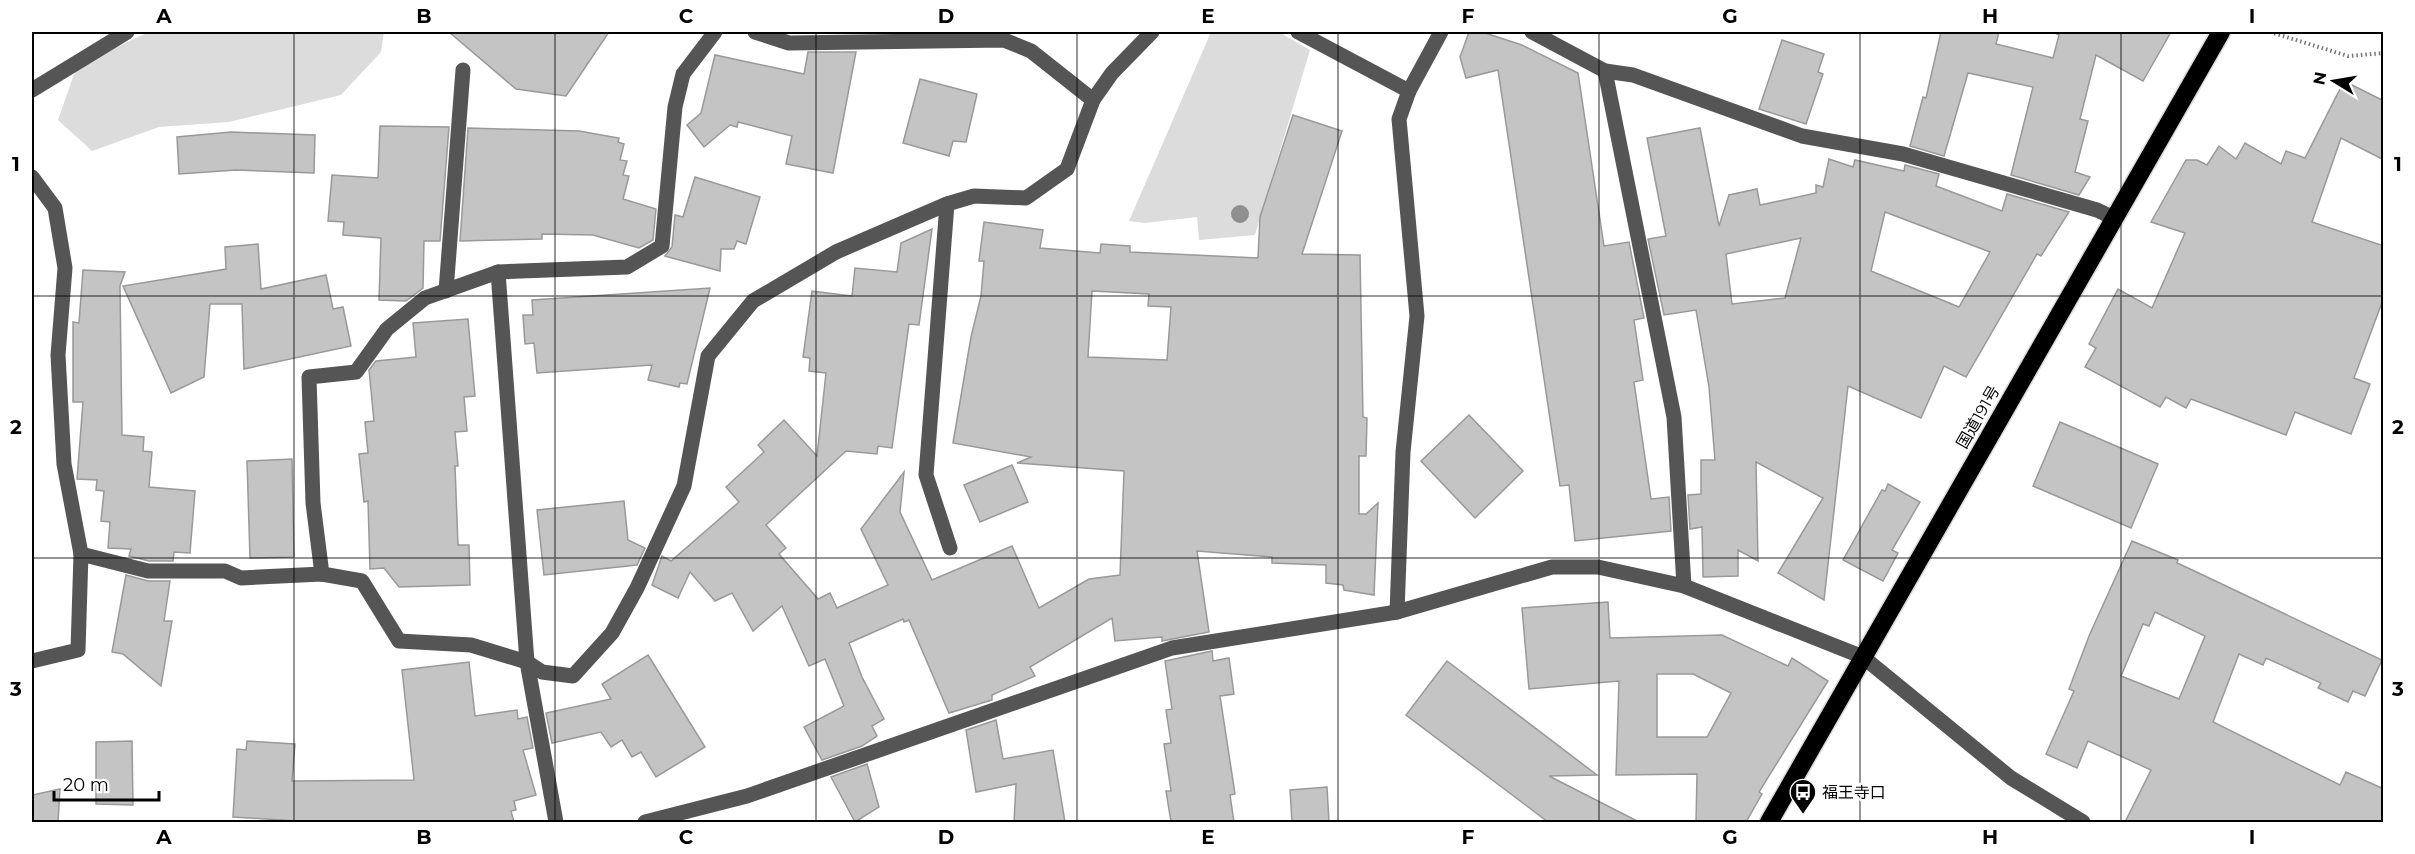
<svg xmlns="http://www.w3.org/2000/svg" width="2415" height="854" font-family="Montserrat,'Noto Sans JP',sans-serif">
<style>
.green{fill:#dcdcdc}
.building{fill:#c4c4c4;stroke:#999;stroke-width:1.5;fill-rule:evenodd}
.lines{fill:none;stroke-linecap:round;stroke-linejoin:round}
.highway-casing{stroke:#dbdbdb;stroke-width:21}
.path{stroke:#777;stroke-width:4;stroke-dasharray:1.5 3;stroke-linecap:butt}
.minor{stroke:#555;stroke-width:15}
.highway{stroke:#000;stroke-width:18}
.tree{fill:#8f8f8f}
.grid{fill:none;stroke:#000;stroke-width:1.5;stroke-opacity:0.55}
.labels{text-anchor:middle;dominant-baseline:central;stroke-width:5;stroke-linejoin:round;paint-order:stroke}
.street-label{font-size:16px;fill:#000;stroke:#fff}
.poi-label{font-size:16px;fill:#000;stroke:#fff;text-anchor:start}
.neatline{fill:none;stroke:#000;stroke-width:2}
.grid-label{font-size:20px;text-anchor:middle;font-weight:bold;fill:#000}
</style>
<rect width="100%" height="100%" fill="#fff"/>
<g class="green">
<path d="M 149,32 L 384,32 L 381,52 L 341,95 L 229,122 L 159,127 L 92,151 L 58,120 L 74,74 L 89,60 Z"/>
<path d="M 1211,32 L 1279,32 L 1310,50 L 1255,235 L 1199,240 L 1197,217 L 1145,223 L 1129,221 Z"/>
</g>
<g class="building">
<path d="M 449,32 L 609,32 L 566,96 L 516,89 Z"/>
<path d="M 1469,32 L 1482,32 L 1522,45 L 1578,73 L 1604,246 L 1629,242 L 1644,318 L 1634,320 L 1643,380 L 1634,382 L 1651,499 L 1669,497 L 1671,531 L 1575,541 L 1569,485 L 1560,486 L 1498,70 L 1466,78 L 1460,57 Z"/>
<path d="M 1941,32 L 1999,32 L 1996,44 L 2053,58 L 2059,35 L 2053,32 L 2171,32 L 2143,81 L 2096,55 L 2080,119 L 2088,121 L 2075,172 L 2090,177 L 2079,195 L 2011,175 L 2033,87 L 1968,73 L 1944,156 L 1910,146 L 1923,97 L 1926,98 Z"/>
<path d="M 1782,40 L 1824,54 L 1818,72 L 1823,74 L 1806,124 L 1759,109 Z"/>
<path d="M 808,52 L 856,52 L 833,173 L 786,164 L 792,136 L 738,122 L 737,127 L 730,125 L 704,147 L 687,125 L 701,113 L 715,55 L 804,74 Z"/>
<path d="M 920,79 L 977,94 L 966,142 L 953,141 L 949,156 L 903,143 Z"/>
<path d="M 2344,81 L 2384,101 L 2384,160 L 2341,138 L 2312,222 L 2384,246 L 2384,297 L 2354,378 L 2370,384 L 2351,434 L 2295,412 L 2286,435 L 2191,399 L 2186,408 L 2166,397 L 2160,407 L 2085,367 L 2096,348 L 2089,344 L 2118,289 L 2152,308 L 2185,233 L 2151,222 L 2186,160 L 2197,160 L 2207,165 L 2219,146 L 2236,159 L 2245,143 L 2281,164 L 2286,151 L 2305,158 Z"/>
<path d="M 1293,115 L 1342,131 L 1302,254 L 1360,255 L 1363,417 L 1367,418 L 1366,456 L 1359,456 L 1359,514 L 1366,514 L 1378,503 L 1374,595 L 1344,590 L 1343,585 L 1326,583 L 1326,565 L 1272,563 L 1272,557 L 1197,551 L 1209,632 L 1162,641 L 1162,637 L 1115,641 L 1112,618 L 1030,667 L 1035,676 L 992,695 L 992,700 L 949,713 L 909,620 L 904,622 L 903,619 L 849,643 L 862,677 L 884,719 L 872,726 L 877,736 L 862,746 L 822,760 L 804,727 L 844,706 L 825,659 L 809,666 L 782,606 L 753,631 L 732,593 L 715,601 L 690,572 L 678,598 L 652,585 L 662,556 L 671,561 L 739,502 L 726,487 L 764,452 L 758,445 L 784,420 L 817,456 L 826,373 L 809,371 L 810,358 L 803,357 L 812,291 L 852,296 L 855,268 L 897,272 L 901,243 L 932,229 L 919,325 L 909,324 L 892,448 L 878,446 L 877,454 L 846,451 L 766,525 L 786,548 L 779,554 L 818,599 L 830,593 L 837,608 L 888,585 L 861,529 L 904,472 L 900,512 L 932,580 L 1012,546 L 1039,608 L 1089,579 L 1120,575 L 1124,471 L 1017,463 L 1031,457 L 953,443 L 971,337 L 981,296 L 984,261 L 979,261 L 984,222 L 1043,230 L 1040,248 L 1100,253 L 1101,244 L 1130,246 L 1130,252 L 1258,258 L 1260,217 ZM 1092,291 L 1149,294 L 1148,306 L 1171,307 L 1167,360 L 1088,357 Z"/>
<path d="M 380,126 L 449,127 L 440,241 L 424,241 L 423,288 L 406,301 L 379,300 L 381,238 L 343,235 L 344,222 L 328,221 L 332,175 L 378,178 Z"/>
<path d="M 468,128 L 579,131 L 619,138 L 618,142 L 624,144 L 620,160 L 627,161 L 623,175 L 629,176 L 623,199 L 656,209 L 653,240 L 639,248 L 593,235 L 542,234 L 542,239 L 460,241 Z"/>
<path d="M 1700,128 L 1719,226 L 1729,195 L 1757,189 L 1760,205 L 1816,193 L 1816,185 L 1823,187 L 1829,159 L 1853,167 L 1855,160 L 1904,171 L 1905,165 L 1939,174 L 1936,186 L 2002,211 L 2007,194 L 2069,212 L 2041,256 L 2037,254 L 1966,377 L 1944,366 L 1921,418 L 1848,386 L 1824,600 L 1778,573 L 1823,498 L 1756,462 L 1758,561 L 1738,550 L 1738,576 L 1703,577 L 1702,527 L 1690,529 L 1688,495 L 1701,494 L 1701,460 L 1715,460 L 1709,387 L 1696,310 L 1664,315 L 1648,239 L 1666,236 L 1647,138 ZM 1885,212 L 1990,252 L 1959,307 L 1871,271 ZM 1801,238 L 1785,298 L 1732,304 L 1726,254 Z"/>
<path d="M 231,132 L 315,135 L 314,173 L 236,170 L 179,174 L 177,137 Z"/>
<path d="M 695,177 L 760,197 L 746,244 L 737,241 L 734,249 L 721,249 L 720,271 L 665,256 L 672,247 L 675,215 L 683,217 Z"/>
<path d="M 258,244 L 261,289 L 326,275 L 333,309 L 343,307 L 351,346 L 244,369 L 242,304 L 210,304 L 204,377 L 171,393 L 123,286 L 226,269 L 225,247 Z"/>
<path d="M 83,270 L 125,272 L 120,286 L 122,435 L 144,437 L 143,451 L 152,452 L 149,487 L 195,491 L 190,553 L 174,552 L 173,561 L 149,561 L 129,556 L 131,549 L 108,548 L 110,522 L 101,521 L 104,491 L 96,490 L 97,480 L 77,479 L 83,402 L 73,402 L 73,322 L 79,323 Z"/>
<path d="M 710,288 L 687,384 L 680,383 L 679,387 L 648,380 L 652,365 L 537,373 L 534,343 L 525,344 L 523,315 L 533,315 L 532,300 Z"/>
<path d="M 468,319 L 475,396 L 464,397 L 467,431 L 455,432 L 458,466 L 455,466 L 458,545 L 469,545 L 470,585 L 399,587 L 384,568 L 370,569 L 368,501 L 364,502 L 359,454 L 368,453 L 365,422 L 374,421 L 369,370 L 376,361 L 416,357 L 413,323 Z"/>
<path d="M 1469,415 L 1523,471 L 1475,518 L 1421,461 Z"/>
<path d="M 2060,422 L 2158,464 L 2131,528 L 2033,486 Z"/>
<path d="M 292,459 L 294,557 L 250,558 L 247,461 Z"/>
<path d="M 1012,465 L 1028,502 L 980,522 L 964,485 Z"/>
<path d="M 1888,484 L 1920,502 L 1892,550 L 1898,553 L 1883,581 L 1843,560 L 1882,490 L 1885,491 Z"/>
<path d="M 624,501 L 628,540 L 645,548 L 637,565 L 544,575 L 537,510 Z"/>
<path d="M 2132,541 L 2178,560 L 2177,563 L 2188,568 L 2382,660 L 2365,696 L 2353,691 L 2348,702 L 2318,688 L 2321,683 L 2266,658 L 2263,665 L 2239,654 L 2213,722 L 2340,785 L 2346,772 L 2384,789 L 2384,822 L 2125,822 L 2151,770 L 2088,741 L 2077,768 L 2046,754 L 2074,691 L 2069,689 L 2089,636 ZM 2155,612 L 2205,636 L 2179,699 L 2121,676 L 2143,624 L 2149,626 Z"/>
<path d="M 126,575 L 148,581 L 170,581 L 164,621 L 172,621 L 161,686 L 123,654 L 112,652 Z"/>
<path d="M 1608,602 L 1610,638 L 1722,635 L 1788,666 L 1792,658 L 1828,681 L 1759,792 L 1762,794 L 1746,822 L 1696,822 L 1697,774 L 1616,775 L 1619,681 L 1529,689 L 1522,608 ZM 1657,674 L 1693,674 L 1731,693 L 1707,737 L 1657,737 Z"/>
<path d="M 1212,651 L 1213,661 L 1229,658 L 1234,694 L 1220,696 L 1235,794 L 1230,795 L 1234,822 L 1171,822 L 1166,791 L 1171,791 L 1164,744 L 1171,743 L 1166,710 L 1172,709 L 1165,661 Z"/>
<path d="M 648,655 L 705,747 L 656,777 L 641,752 L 632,757 L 622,740 L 611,747 L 601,732 L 552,743 L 546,713 L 611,699 L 602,684 Z"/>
<path d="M 1447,661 L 1597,775 L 1549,776 L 1639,822 L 1548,822 L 1406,715 Z"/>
<path d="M 469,662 L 475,716 L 517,710 L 518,719 L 527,717 L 533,748 L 523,750 L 536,795 L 514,801 L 516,810 L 511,811 L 514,822 L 312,822 L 233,817 L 237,749 L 246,750 L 247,741 L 295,744 L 292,781 L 414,780 L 402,670 Z"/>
<path d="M 996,720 L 1003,759 L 1053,750 L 1065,822 L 1014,822 L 1016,784 L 976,792 L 966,730 Z"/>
<path d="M 132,741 L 133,805 L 96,804 L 96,742 Z"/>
<path d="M 867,764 L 879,807 L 855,822 L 831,777 Z"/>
<path d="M 1327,787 L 1329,822 L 1292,822 L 1290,790 Z"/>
<path d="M 60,789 L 58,822 L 32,822 L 32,795 Z"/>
</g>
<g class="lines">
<g class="highway-casing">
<path id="highway" d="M 1769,822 L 2221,32"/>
</g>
<path class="path" d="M 2270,32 L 2348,56 L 2384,53"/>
<g class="minor">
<path d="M 755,32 L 789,43 L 1004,40 L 1031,51 L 1093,100"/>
<path d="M 1298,32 L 1409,91"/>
<path d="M 1532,32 L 1605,71 L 1633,75 L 1802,136 L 1903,154 L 2097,210 L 2114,218"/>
<path d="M 1605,71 L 1674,417 L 1684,586"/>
<path d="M 32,90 L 127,32"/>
<path d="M 32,177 L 55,208 L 65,268 L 58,355 L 64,464 L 81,554"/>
<path d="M 947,204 L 926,475 L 950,548"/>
<path d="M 498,272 L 527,662 L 556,822"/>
<path d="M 446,291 L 463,70"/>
<path d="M 322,574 L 313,503 L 309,377 L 356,372 L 387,329 L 425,298 L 498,272 L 627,267 L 662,246 L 675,107 L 683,74 L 715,32"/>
<path d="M 1397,612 L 1403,452 L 1417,316 L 1399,119 L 1409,91 L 1441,32"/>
<path d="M 32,661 L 78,650 L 81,554 L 148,571 L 225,571 L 241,578 L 322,574 L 362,581 L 399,641 L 471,645 L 527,662 L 542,672 L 573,676 L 612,633 L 637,588 L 684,486 L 708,356 L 753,301 L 836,252 L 947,204 L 974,196 L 1026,198 L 1067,169 L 1093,100 L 1112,73 L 1152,32"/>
<path d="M 645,822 L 747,796 L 1172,648 L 1397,612 L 1552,567 L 1598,567 L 1684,586 L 1863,657 L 2011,778 L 2083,822"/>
</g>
<use href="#highway" class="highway"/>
</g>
<circle class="tree" cx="1240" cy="214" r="9"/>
<path class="grid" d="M 294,32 L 294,822M 555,32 L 555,822M 816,32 L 816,822M 1077,32 L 1077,822M 1338,32 L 1338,822M 1599,32 L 1599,822M 1860,32 L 1860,822M 2121,32 L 2121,822M 32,296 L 2384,296M 32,558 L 2384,558"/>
<defs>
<g id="bus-pin" transform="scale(1.35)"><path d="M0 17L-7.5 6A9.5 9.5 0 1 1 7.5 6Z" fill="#000" stroke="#fff"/><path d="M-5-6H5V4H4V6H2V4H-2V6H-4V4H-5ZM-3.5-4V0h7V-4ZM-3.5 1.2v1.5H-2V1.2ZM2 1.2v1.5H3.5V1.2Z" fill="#fff"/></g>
</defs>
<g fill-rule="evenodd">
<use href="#bus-pin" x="1803" y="792"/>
</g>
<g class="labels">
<g class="street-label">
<text transform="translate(1978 417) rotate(-60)">国道191号</text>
</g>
<g class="poi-label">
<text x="1822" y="792">福王寺口</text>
</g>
</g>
<rect width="2415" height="854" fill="none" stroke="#ffffff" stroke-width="66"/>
<g transform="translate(2334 81) rotate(281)" stroke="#ffffff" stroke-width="4.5" paint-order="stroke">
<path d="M0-4.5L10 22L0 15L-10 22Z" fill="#000000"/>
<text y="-9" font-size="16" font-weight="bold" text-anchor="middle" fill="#000000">N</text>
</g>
<path d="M54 791v9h105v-9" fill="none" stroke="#000000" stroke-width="3"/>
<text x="63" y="791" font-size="18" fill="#000000" stroke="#ffffff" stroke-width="4.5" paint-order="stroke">20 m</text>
<rect x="33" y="33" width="2349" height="788" class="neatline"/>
<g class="grid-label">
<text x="164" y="23">A</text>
<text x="424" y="23">B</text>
<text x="686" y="23">C</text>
<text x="946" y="23">D</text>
<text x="1208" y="23">E</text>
<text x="1468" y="23">F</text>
<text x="1730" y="23">G</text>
<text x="1990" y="23">H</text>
<text x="2252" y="23">I</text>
<text x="16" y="171">1</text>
<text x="2398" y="171">1</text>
<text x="16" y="434">2</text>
<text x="2398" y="434">2</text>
<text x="16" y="696">3</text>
<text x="2398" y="696">3</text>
<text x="164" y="844">A</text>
<text x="424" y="844">B</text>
<text x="686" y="844">C</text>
<text x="946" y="844">D</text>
<text x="1208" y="844">E</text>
<text x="1468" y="844">F</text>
<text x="1730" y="844">G</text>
<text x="1990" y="844">H</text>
<text x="2252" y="844">I</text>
</g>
</svg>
